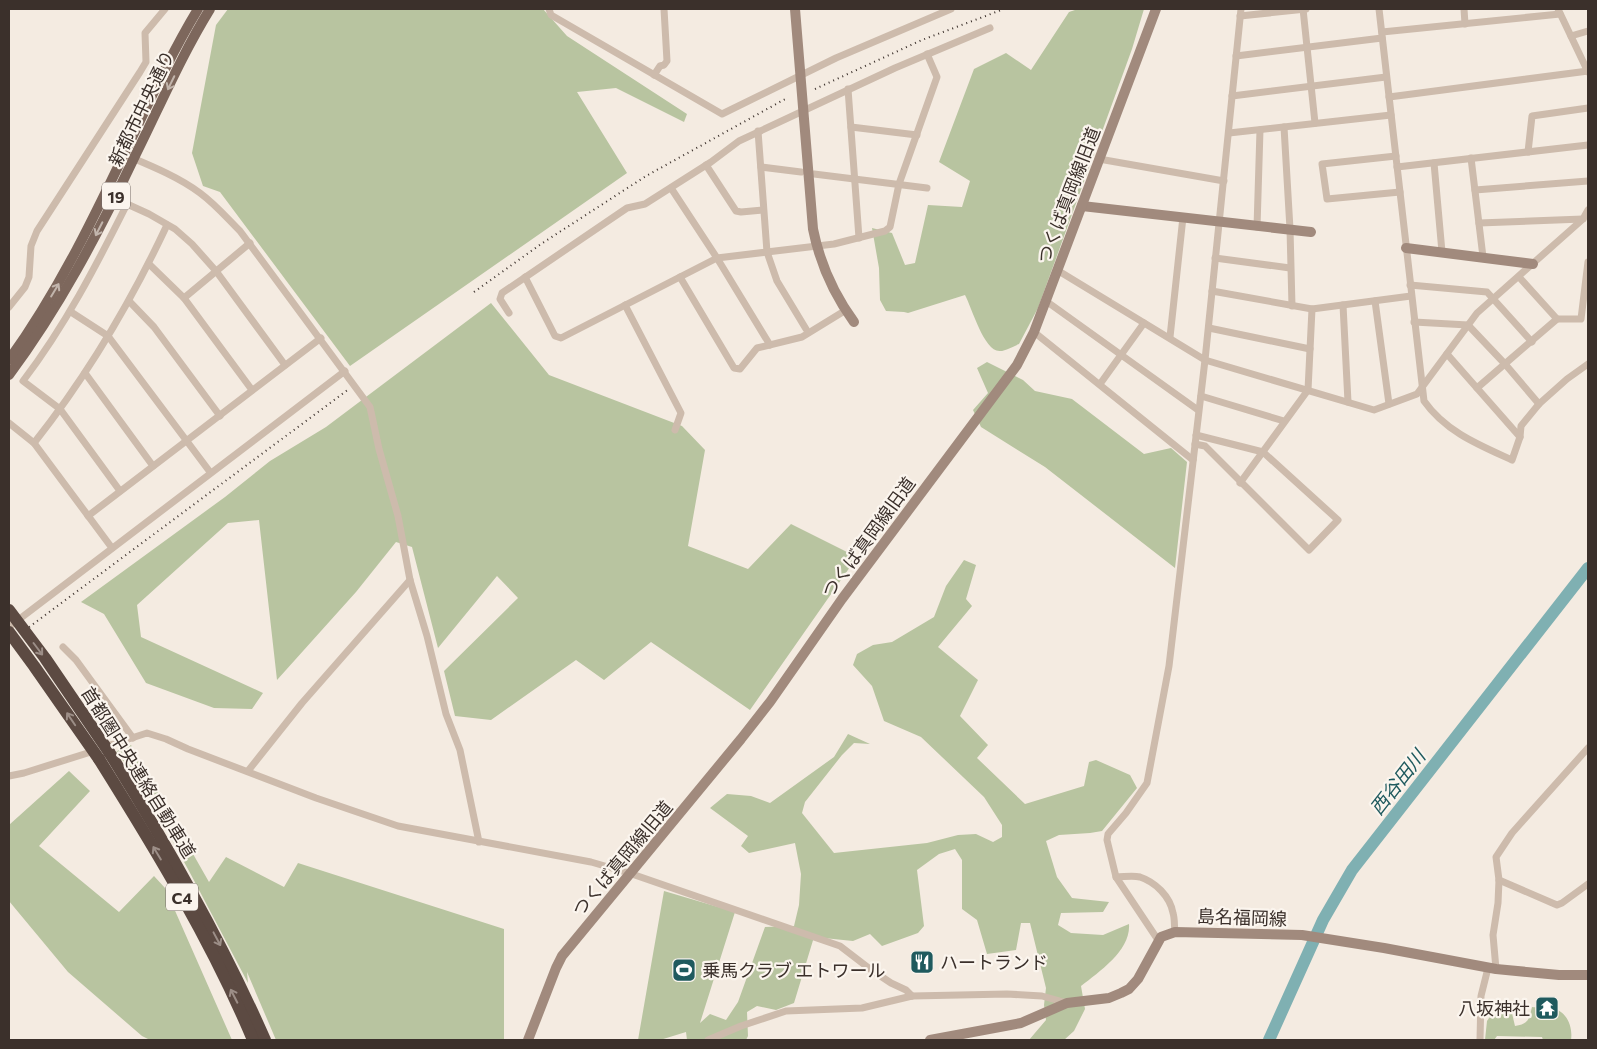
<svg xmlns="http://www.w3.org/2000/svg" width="1597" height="1049" font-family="Commissioner,'Noto Sans JP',sans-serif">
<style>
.green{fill:#b8c4a0}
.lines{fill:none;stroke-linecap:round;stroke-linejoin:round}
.river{stroke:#7fb0b2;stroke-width:12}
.street{stroke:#cdbbac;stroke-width:7}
.secondary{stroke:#a18a7d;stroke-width:10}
.primary{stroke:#7d675c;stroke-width:10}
.highway{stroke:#5c4a42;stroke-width:12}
.rail{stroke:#3b302b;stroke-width:2;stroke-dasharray:1 4;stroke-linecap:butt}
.highway-bridge{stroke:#5c4a42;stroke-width:12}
.oneway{stroke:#c2b5ac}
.oneway2{stroke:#9c8e87}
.labels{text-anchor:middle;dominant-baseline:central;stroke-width:4.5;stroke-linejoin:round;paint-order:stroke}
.shield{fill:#fbf5ee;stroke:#756b66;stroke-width:1}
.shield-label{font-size:16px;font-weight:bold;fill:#3b302b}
.street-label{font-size:18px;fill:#3b302b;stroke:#fbf5ee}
.poi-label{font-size:18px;fill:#3b302b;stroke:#fbf5ee;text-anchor:start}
.water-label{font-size:19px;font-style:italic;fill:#1f5a5e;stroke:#fbf5ee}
</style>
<rect width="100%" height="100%" fill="#f4ebe1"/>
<g class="green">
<path d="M 228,9 L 543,9 L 567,36 L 687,114 L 684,122 L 616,88 L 577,92 L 627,173 L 350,366 L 220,192 L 203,186 L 192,153 L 216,25 Z"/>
<path d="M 1078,9 L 1144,9 L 1132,49 L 1038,308 L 1019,344 C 1014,346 1006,351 1000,351 C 984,352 972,308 965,295 L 908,313 L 904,312 L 886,311 L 880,300 L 879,268 L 872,228 L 892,233 L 905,265 L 915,263 L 928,205 L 962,207 L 970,181 L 939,162 L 974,69 L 1006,53 L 1031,70 L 1069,12 Z"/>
<path d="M 491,303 L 549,375 L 682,426 L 705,450 L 688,546 L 748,569 L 791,524 L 857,557 L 750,710 L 651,642 L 604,680 L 576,660 L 491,720 L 455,716 L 444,671 L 518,598 L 497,576 L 438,648 L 412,547 L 396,542 L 356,592 L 277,680 L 259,520 L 228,523 L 137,605 L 141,637 L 263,693 L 252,709 L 214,708 L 146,683 L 104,614 L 81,602 L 225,497 L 270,461 L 326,427 Z"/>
<path d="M 987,362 L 1023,380 L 1035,391 L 1072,399 L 1144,454 L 1171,448 L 1187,462 L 1175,568 L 1045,467 L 981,427 L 973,410 L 988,393 L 977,368 Z"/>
<path d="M 964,560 L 976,565 L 966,599 L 972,606 L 938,647 L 978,680 L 960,716 L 988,745 L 977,758 L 1025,804 L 1084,786 L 1089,762 L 1096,760 L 1130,775 L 1137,788 L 1102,831 L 1090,833 L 1059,835 L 1046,841 L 1057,877 L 1072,898 L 1109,902 L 1103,912 L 1061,913 L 1058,925 L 1071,933 L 1103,935 L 1129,924 C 1131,950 1100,971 1081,986 L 1085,1009 L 1074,1031 L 1064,1040 L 1029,1040 L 1046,1020 L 1044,1005 L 1046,988 L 1030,923 L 1021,923 L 1016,950 L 987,954 L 977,920 L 962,909 L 962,860 L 955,849 L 939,854 L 917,870 L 924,926 L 918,933 L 882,946 L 870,934 L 853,941 L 814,937 L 794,1003 L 776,1010 L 757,1006 L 747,1012 L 748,1036 L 746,1040 L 687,1040 L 686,1032 L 660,1040 L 638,1040 L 664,891 L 735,912 L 700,1023 L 710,1014 L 726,1020 L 738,1002 L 765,927 L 794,926 L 799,905 L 801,874 L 795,843 L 749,853 L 741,846 L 748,836 L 710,808 L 727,794 L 751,796 L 770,803 L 834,757 L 848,734 L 870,744 L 854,743 L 842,755 L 805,802 L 802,813 L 834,853 L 927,843 L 958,835 L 976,834 L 993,842 L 1002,837 L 1002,825 L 984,797 L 921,737 L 884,721 L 872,686 L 853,665 L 857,654 L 873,645 L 892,642 L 934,617 L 946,586 Z"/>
<path d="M 131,745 L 209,882 L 226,857 L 284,887 L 298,863 L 504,929 L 504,1040 L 276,1040 L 247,972 L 248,983 L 189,871 L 139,780 L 116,752 L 123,747 Z"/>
<path d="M 69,771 L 90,791 L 39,846 L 119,912 L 154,876 L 165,888 L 232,1040 L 150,1040 L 142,1036 L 68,972 L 9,901 L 9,825 Z"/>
<path d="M 1510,1005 L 1515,1026 C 1528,1024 1529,1020 1532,1007 C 1538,1008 1546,1006 1552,1008 C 1567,1011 1573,1027 1571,1040 L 1543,1040 L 1542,1037 L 1497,1036 L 1494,1040 L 1485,1040 L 1487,1021 L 1497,1006 Z"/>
</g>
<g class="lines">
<path class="river" d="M 1269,1040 L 1323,920 L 1352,870 L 1588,568"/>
<g class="street">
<path d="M 549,9 L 551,15 L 722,114 L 836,58 L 951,9"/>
<path d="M 1303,9 L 1315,123"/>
<path d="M 1379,9 L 1424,401 C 1446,432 1479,445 1512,460 L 1520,437 L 1521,426 L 1539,404 L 1567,379 L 1588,364"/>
<path d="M 1464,9 L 1465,24"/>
<path d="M 1558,9 L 1588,72"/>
<path d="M 1240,16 L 1306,9"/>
<path d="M 1382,32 L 1560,14"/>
<path d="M 1571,36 L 1588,31"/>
<path d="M 1236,56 L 1382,38"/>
<path d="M 654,75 L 660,66 L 664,65 L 667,61 L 664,9"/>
<path d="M 848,89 L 859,238"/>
<path d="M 1232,96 L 1386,77"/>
<path d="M 1389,97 L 1588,71"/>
<path d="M 851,127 L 917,135"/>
<path d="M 1284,127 L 1290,229 L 1292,306"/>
<path d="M 758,131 L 767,252 L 777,281 L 806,329"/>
<path d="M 1229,133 L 1391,115"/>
<path d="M 1528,152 L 1532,116 L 1588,108"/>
<path d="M 1396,156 L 1322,164 L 1327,199 L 1400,192"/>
<path d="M 130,157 C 154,167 180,178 200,193 C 215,204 227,218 240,231 L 370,407 L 379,449 L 398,516 L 410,580 L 427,636 L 446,714 L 460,750 L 479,842"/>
<path d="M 1471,158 L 1483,257"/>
<path d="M 1099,159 L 1224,181"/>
<path d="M 1434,163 L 1442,252"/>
<path d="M 706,165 L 736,211 L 741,212 L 763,210"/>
<path d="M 761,167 L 801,172"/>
<path d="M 1397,167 L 1588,145"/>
<path d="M 814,174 L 927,188"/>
<path d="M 671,188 L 717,258 L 770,345"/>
<path d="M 1475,190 L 1588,181"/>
<path d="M 1479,223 L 1583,219"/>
<path d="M 1257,227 L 1260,130"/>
<path d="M 1215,258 L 1290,268"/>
<path d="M 149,264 L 184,298 L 252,390"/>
<path d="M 1057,270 L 1205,360 L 1374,410 L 1417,394 L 1477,313 L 1583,219 L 1588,210"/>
<path d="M 525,277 L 555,336 L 561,338 L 717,258 L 834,244 L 885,231 L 890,227 L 899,184 L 937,77 L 927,54"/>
<path d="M 680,277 L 734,368 L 740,369 L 757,348 L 802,337 L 846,310"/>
<path d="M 1410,285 L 1487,292 L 1532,342"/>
<path d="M 1212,291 L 1312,309 L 1411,296"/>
<path d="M 184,298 L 250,243"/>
<path d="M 129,301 L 154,327 L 220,416"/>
<path d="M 1046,301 L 1198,410"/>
<path d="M 1375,301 L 1389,404"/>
<path d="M 625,305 L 681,413 L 675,430"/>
<path d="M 1343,305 L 1348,402"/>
<path d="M 9,307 L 25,287 L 29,277 L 31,246 L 37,231 L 140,72 L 146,62 L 145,33 L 165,9"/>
<path d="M 71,312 L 108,336 L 210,472"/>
<path d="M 509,313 L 500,299 L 502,293 L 627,208 L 645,204 L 711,162 L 739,141 L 895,68 L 990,28"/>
<path d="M 1557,319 L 1581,319 L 1588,262"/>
<path d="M 1414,322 L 1468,325 L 1505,364 L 1539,404"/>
<path d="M 1209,328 L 1310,349"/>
<path d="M 1034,332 L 1193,460"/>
<path d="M 1170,337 L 1183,217"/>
<path d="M 1447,354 L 1520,437"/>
<path d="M 85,373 L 153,466"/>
<path d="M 1100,384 L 1144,323"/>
<path d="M 1477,388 L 1557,319 L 1519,277"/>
<path d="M 1201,396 L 1284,421"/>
<path d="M 9,423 L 34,443 L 112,548"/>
<path d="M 34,443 C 87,376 131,302 167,225"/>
<path d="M 1195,444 L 1205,446 L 1309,550 L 1338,520 L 1263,452 L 1196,435"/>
<path d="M 1240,483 L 1308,390 L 1312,309"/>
<path d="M 120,491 L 60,409 L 23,381 C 65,326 96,266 127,204 L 149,214 L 175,229 L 192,244 L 216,271 L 285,365"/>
<path d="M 88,516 L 321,338"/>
<path d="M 9,627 L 345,371"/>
<path d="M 63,647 L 76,660 L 133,738"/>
<path d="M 104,747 L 147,733 L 166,739 L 188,749 L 316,798 L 398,826 L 591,862 L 629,873 L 840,946 L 870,969 L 891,983 L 906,990 L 912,996"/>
<path d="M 248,771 L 302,703 L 410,580"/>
<path d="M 9,776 L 24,773 L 94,751"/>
<path d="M 1116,877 C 1124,877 1132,875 1140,877 C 1155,882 1170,896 1173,913 C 1175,919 1174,926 1175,932"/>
<path d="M 1499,880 L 1557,905 L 1562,903 L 1588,884"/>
<path d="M 1158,940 L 1116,877 L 1107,840 L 1108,834 L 1126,813 L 1147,783 L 1169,666 L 1205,360 L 1241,9"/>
<path d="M 1496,969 L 1493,935 L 1498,903 L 1499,880 L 1496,857 L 1512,833 L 1588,748"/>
<path d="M 708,1040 L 741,1026 L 786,1011 L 862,1008 L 912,996 L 1007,994 L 1042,996 L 1067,1003"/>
<path d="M 1480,1040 L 1481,996 L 1488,968"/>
</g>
<g class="secondary">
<path d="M 795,9 L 813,229 C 820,264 833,293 854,322"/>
<path d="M 1082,206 L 1311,232"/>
<path d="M 1406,248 L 1533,264"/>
<path d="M 528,1040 L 556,968 L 562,956 L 741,739 L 770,702 L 842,599 L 1017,365 L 1034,332 L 1156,9"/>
<path d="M 930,1040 L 1021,1023 L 1067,1003 L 1109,998 L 1121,993 L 1129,989 L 1138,979 L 1161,937 L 1175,932 L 1302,935 L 1384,948 L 1496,969 L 1559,975 L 1588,975"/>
</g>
<g class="primary">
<path d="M 9,360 C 61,288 99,207 137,127 C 156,87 175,47 198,9"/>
<path d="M 9,375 C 59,308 98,234 134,158 C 159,108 181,56 210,9"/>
</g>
<g class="highway">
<path d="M 109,752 C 167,845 221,940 265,1040"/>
<path d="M 99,759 C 156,850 212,942 253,1040"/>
</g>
<g class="rail">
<path d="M 815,89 L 922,40 L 1004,9"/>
<path d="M 474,292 L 541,244 L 646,176 L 787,98"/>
<path d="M 9,642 L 349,389"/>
</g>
<g class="highway-bridge">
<path d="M 9,610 L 45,658 L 109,752"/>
<path d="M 9,632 L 34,666 L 99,759"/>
</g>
</g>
<defs><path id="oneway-shaft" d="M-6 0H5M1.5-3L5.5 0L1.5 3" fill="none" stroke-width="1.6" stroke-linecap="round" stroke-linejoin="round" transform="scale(1.25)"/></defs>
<g class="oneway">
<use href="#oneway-shaft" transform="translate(171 83) rotate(116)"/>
<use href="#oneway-shaft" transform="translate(99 229) rotate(117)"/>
<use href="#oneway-shaft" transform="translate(55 290) rotate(-59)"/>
</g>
<g class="oneway2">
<use href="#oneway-shaft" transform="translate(38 649) rotate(53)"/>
<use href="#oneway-shaft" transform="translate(71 719) rotate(-124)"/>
<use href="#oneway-shaft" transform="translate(157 853) rotate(-121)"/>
<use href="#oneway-shaft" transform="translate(217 939) rotate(62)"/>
<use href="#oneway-shaft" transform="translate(234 996) rotate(-117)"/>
</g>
<defs>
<g id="restaurant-square" transform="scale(1.25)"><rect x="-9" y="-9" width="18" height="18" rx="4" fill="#1f5a5e" stroke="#fbf5ee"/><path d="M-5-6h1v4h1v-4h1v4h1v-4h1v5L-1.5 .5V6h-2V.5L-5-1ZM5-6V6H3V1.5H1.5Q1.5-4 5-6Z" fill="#fff"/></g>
<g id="stadium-square" transform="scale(1.25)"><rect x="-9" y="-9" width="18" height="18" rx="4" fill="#1f5a5e" stroke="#fbf5ee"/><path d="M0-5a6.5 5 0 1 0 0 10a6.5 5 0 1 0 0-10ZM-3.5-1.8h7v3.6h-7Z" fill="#fff"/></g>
<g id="temple-square" transform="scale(1.25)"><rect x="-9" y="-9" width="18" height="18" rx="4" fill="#1f5a5e" stroke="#fbf5ee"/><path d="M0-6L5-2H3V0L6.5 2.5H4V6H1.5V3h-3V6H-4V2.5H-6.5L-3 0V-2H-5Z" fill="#fff"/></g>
</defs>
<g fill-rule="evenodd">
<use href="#restaurant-square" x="922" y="962"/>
<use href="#stadium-square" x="684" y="970"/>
<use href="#temple-square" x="1547" y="1008"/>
</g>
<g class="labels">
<g class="shield">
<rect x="102" y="182.5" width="28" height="27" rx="4"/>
<rect x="166" y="883.5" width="32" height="27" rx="4"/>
</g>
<g class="shield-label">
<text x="116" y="196">19</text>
<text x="182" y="897">C4</text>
</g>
<g class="street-label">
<text transform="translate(141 108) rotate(-64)">新都市中央通り</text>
<text transform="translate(1068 195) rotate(-69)">つくば真岡線旧道</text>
<text transform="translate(868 537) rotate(-54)">つくば真岡線旧道</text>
<text transform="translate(139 772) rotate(58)">首都圏中央連絡自動車道</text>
<text transform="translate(622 858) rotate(-50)">つくば真岡線旧道</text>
<text transform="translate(1242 917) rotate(2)">島名福岡線</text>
</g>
<g class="poi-label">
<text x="940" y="962">ハートランド</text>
<text x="702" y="970">乗馬クラブ エトワール</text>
<text x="1530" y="1008" text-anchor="end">八坂神社</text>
</g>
<g class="water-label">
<text transform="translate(1397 782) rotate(-52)">西谷田川</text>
</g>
</g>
<rect width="1597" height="1049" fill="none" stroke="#3b302b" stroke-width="20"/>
</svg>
